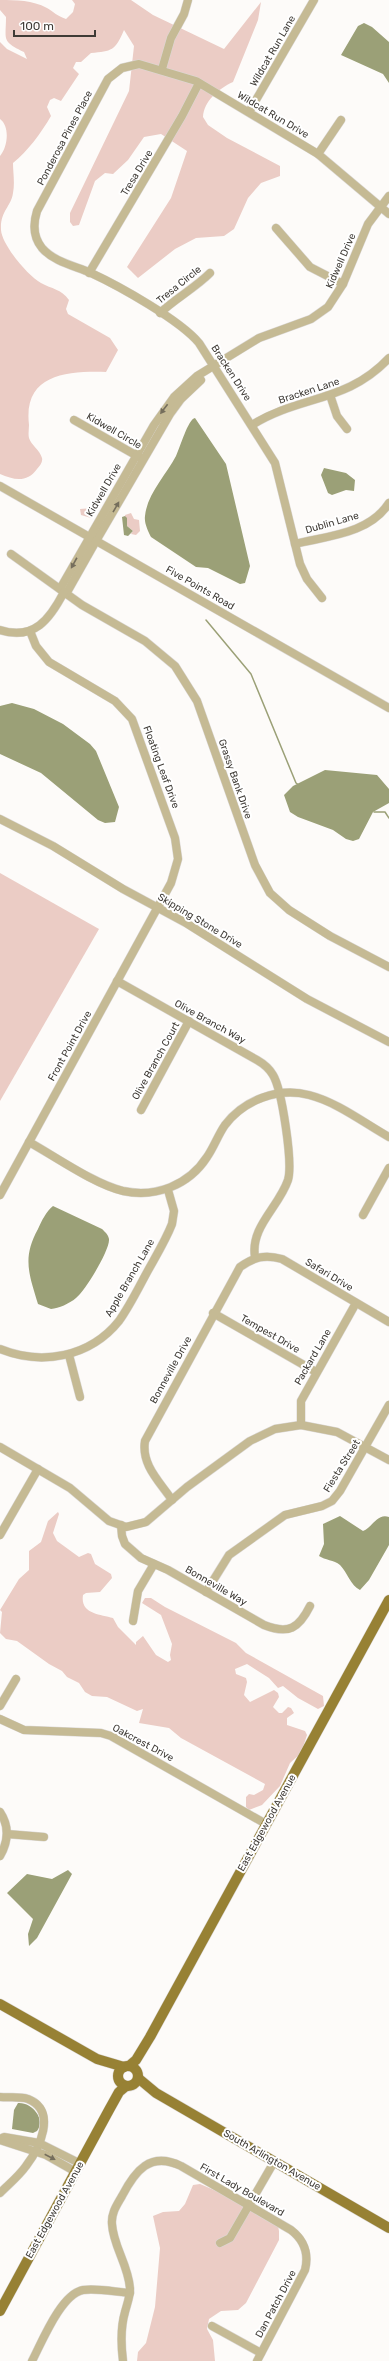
<svg xmlns="http://www.w3.org/2000/svg" width="389" height="2361" font-family="Rubik,sans-serif">
<style>
.green{fill:#ebccc5}
.water{fill:#9ba077}
.lines{fill:none;stroke-linecap:round;stroke-linejoin:round}
.stream{stroke:#9ba077;stroke-width:1.5}
.minor-casing{stroke:#dbd8d6;stroke-width:9}
.major-casing{stroke:#dbd8d6;stroke-width:11}
.minor{stroke:#c5ba94;stroke-width:8}
.major{stroke:#978134;stroke-width:10}
.oneway{fill:#756e5c}
.labels{text-anchor:middle;dominant-baseline:central;stroke-width:4;stroke-linejoin:round;paint-order:stroke}
.street-label{font-size:10px;fill:#3f3b36;stroke:#fff}
</style>
<rect width="100%" height="100%" fill="#fdfbf9"/>
<g class="green">
<path d="M 0,0 C 17,0 32,0 47,8 C 54,12 57,16 66,19 L 73,12 L 75,4 L 72,0 L 131,0 L 153,15 L 224,49 L 261,2 L 258,20 L 233,82 C 218,89 204,101 203,117 L 208,125 L 227,138 L 280,166 L 280,176 L 261,183 L 248,198 L 234,229 L 224,236 L 196,238 L 175,249 L 138,278 L 127,267 L 171,198 L 187,151 L 161,134 L 144,137 L 128,160 L 113,174 L 105,173 L 95,181 L 79,225 L 73,226 L 70,222 L 70,213 L 129,91 L 134,46 L 124,30 C 115,51 112,51 91,53 L 81,62 L 76,62 L 73,68 L 79,74 L 61,101 L 54,98 L 50,100 L 47,107 L 51,116 C 41,133 28,151 13,163 C 13,172 15,183 13,193 C 11,207 0,211 1,230 C 2,245 28,276 41,283 C 52,289 61,289 69,300 L 66,309 L 68,314 L 110,338 L 118,350 L 106,372 C 67,371 23,374 29,425 C 29,429 28,434 29,438 C 31,445 40,450 42,458 C 43,462 40,466 37,469 C 27,483 14,480 0,474 L 0,156 C 8,147 10,126 0,119 L 0,42 L 7,49 L 27,59 L 24,52 C 1,41 6,40 6,17 L 0,10 Z"/>
<path d="M 93,508 L 95,511 L 91,518 L 81,515 L 80,509 Z"/>
<path d="M 131,513 L 134,519 L 139,520 L 140,531 L 136,535 L 131,534 L 133,531 L 126,525 L 125,515 Z"/>
<path d="M 0,873 L 99,929 L 0,1101 Z"/>
<path d="M 58,1512 L 59,1514 L 53,1533 L 57,1541 L 79,1557 L 88,1553 L 91,1554 L 95,1564 L 111,1574 L 112,1578 L 100,1592 L 86,1593 L 83,1595 C 80,1614 100,1614 113,1618 L 118,1627 L 136,1645 L 136,1642 L 143,1636 L 156,1655 L 168,1662 L 171,1660 L 170,1655 L 172,1644 L 161,1615 L 142,1603 L 145,1598 L 151,1598 L 165,1607 L 236,1643 L 246,1653 L 323,1696 L 324,1706 L 318,1709 L 298,1698 L 283,1686 L 278,1688 L 269,1678 L 247,1664 L 235,1669 L 236,1674 L 246,1678 L 247,1682 L 244,1695 L 250,1702 L 274,1690 L 278,1693 L 279,1697 L 273,1707 L 279,1713 L 282,1713 L 288,1707 L 291,1708 L 294,1713 L 287,1718 L 287,1725 L 305,1731 L 307,1735 L 301,1753 L 290,1763 L 280,1786 L 262,1805 L 249,1810 L 246,1807 L 246,1797 L 249,1794 L 254,1795 L 263,1790 L 265,1784 L 181,1738 L 169,1728 L 139,1723 L 143,1709 L 137,1711 L 107,1697 L 92,1696 L 85,1692 L 79,1683 L 67,1677 L 62,1671 L 49,1664 L 17,1641 L 6,1639 L 0,1633 L 2,1612 L 0,1610 L 19,1579 L 29,1570 L 29,1551 L 41,1542 L 48,1521 Z"/>
<path d="M 200,2184 L 249,2205 L 277,2221 L 279,2231 L 279,2240 L 246,2303 L 238,2310 L 221,2311 L 209,2319 L 207,2329 L 213,2340 L 215,2361 L 137,2361 L 138,2352 L 146,2343 L 155,2307 L 160,2248 L 153,2216 L 163,2212 L 179,2211 L 185,2204 L 193,2185 Z"/>
</g>
<g class="water">
<path d="M 364,23 L 372,27 L 389,42 L 389,83 L 383,74 L 341,55 L 358,26 Z"/>
<path d="M 195,418 L 226,464 L 250,566 L 245,583 L 240,584 L 208,568 L 196,567 L 151,537 C 148,531 144,523 145,516 C 147,494 166,475 176,456 C 180,448 188,419 195,418 Z"/>
<path d="M 324,468 L 346,473 L 355,480 L 354,491 L 346,490 L 332,495 L 328,493 L 321,475 Z"/>
<path d="M 125,516 L 127,518 L 127,526 L 133,531 L 128,536 L 124,535 L 122,517 Z"/>
<path d="M 12,703 L 34,709 L 63,724 L 90,744 L 96,751 L 119,807 L 115,822 L 105,823 L 98,820 L 41,773 L 0,754 L 0,706 Z"/>
<path d="M 325,770 L 377,775 L 389,789 L 389,803 L 373,812 L 359,839 L 353,841 L 346,839 L 333,830 L 298,817 L 290,812 L 284,795 L 293,786 Z"/>
<path d="M 53,1206 L 102,1229 C 105,1232 108,1234 109,1239 C 110,1250 85,1291 76,1298 C 69,1304 59,1308 51,1309 L 38,1304 C 29,1274 22,1258 38,1229 C 42,1220 46,1212 53,1206 Z"/>
<path d="M 340,1516 L 363,1531 C 373,1527 377,1513 389,1517 L 389,1545 L 369,1580 L 360,1590 C 351,1586 347,1572 340,1565 C 334,1560 325,1560 319,1556 L 324,1544 L 323,1524 Z"/>
<path d="M 68,1870 L 72,1874 L 37,1938 L 29,1946 L 28,1934 L 33,1919 L 7,1893 L 27,1874 L 52,1879 Z"/>
<path d="M 18,2103 C 32,2102 46,2119 37,2131 L 33,2133 L 12,2129 L 14,2110 Z"/>
</g>
<g class="lines">
<g class="stream">
<path d="M 206,620 L 251,674 L 296,783 L 299,785"/>
<path d="M 374,812 L 385,812 L 389,818"/>
</g>
<g class="minor-casing">
<g id="minor">
<path d="M 162,69 L 171,38 L 184,14 L 188,0"/>
<path d="M 249,112 L 314,0"/>
<path d="M 318,154 L 341,120"/>
<path d="M 276,228 L 310,267 L 343,284"/>
<path d="M 89,273 L 182,116 L 199,83"/>
<path d="M 160,313 C 176,298 195,288 210,273"/>
<path d="M 330,395 L 337,416 L 347,429"/>
<path d="M 74,420 L 139,457"/>
<path d="M 252,425 C 300,395 347,403 389,358"/>
<path d="M 0,486 L 389,708"/>
<path d="M 96,541 L 170,414 L 181,399 L 201,380"/>
<path d="M 295,544 C 327,536 369,534 389,503"/>
<path d="M 11,554 L 82,605 L 145,641 L 175,666 L 197,701 L 255,865 L 270,893 L 289,910 L 330,936 L 389,967"/>
<path d="M 60,589 L 154,425 L 174,397 L 197,376 L 259,338 L 311,319 L 328,307 L 343,284 L 368,224 L 389,196"/>
<path d="M 66,594 L 96,541"/>
<path d="M 322,598 L 307,579 L 300,564 L 275,463 L 199,343 C 180,320 119,286 91,273 C 75,266 54,262 42,248 C 33,237 33,224 37,211 L 108,79 L 122,68 L 139,64 L 196,81 L 318,154 L 389,214"/>
<path d="M 0,630 C 34,641 50,619 64,592"/>
<path d="M 0,819 L 53,846 L 123,889 L 186,923 L 307,999 L 389,1042"/>
<path d="M 117,981 L 257,1060 C 264,1064 269,1068 273,1075 C 282,1090 293,1163 288,1180 C 279,1207 250,1227 255,1257"/>
<path d="M 141,1110 L 189,1021"/>
<path d="M 29,1142 C 56,1157 94,1184 123,1191 C 156,1198 189,1185 207,1157 C 214,1147 218,1135 225,1125 C 244,1100 278,1087 309,1095 C 337,1102 364,1123 389,1137"/>
<path d="M 0,1195 L 171,883 L 178,859 L 175,838 L 132,719 L 115,701 L 49,662 L 36,646 L 30,631"/>
<path d="M 363,1215 L 389,1168"/>
<path d="M 213,1313 L 316,1372"/>
<path d="M 0,1349 C 42,1366 90,1357 119,1321 C 129,1307 137,1291 145,1276 C 154,1259 165,1242 172,1224 L 174,1211 L 168,1190"/>
<path d="M 69,1355 L 80,1397"/>
<path d="M 301,1425 L 301,1401 L 356,1303"/>
<path d="M 0,1447 L 70,1488 L 109,1521 L 126,1527 L 146,1522 L 187,1487 L 250,1441 L 275,1429 L 301,1425 L 337,1432 L 389,1460"/>
<path d="M 172,1500 C 160,1482 141,1465 145,1441 L 240,1267 C 254,1257 265,1254 282,1259 L 389,1322"/>
<path d="M 121,1525 L 122,1536 L 125,1544 L 141,1558 L 168,1570 L 264,1625 C 289,1635 299,1628 310,1606"/>
<path d="M 0,1535 L 38,1469"/>
<path d="M 206,1592 L 229,1555 L 285,1515 L 322,1506 L 332,1501 L 340,1491 L 389,1405"/>
<path d="M 133,1621 L 138,1591 L 154,1564"/>
<path d="M 0,1706 L 16,1679"/>
<path d="M 0,1719 L 24,1730 L 101,1733 L 111,1736 L 266,1824"/>
<path d="M 0,1812 C 10,1827 8,1842 0,1856"/>
<path d="M 7,1834 L 44,1837"/>
<path d="M 0,2097 C 9,2098 19,2096 28,2099 C 58,2111 39,2149 26,2166 C 19,2176 9,2184 0,2193"/>
<path d="M 0,2139 L 4,2137 L 39,2143 L 81,2164"/>
<path d="M 0,2140 L 46,2155 L 76,2172"/>
<path d="M 220,2243 L 230,2238 L 274,2162"/>
<path d="M 212,2326 L 261,2353"/>
<path d="M 32,2361 C 42,2342 61,2294 83,2290 C 98,2288 115,2292 130,2293"/>
<path d="M 123,2361 C 121,2345 120,2329 125,2312 C 127,2304 130,2297 130,2289 C 129,2266 113,2246 112,2224 C 111,2213 117,2205 122,2196 C 135,2171 150,2151 181,2166 L 291,2230 C 304,2240 309,2254 305,2270 L 257,2361"/>
</g>
</g>
<g class="major-casing">
<g id="major">
<path d="M 0,2004 L 97,2059 L 124,2067"/>
<circle cx="128" cy="2076" r="10"/>
<path d="M 129,2066 L 136,2060 L 150,2037 L 389,1600"/>
<path d="M 138,2078 L 156,2093 L 389,2228"/>
<path d="M 0,2311 L 109,2110 L 119,2092 L 125,2087"/>
</g>
</g>
<use href="#minor" class="minor"/>
<use href="#major" class="major"/>
</g>
<defs><path id="oneway-solid" d="M-6-.8H1V-3.2L6.5 0L1 3.2V.8H-6Z"/></defs>
<g class="oneway">
<use href="#oneway-solid" transform="translate(164 409) rotate(127)"/>
<use href="#oneway-solid" transform="translate(116 507) rotate(-60)"/>
<use href="#oneway-solid" transform="translate(74 563) rotate(119)"/>
<use href="#oneway-solid" transform="translate(50 2157) rotate(27)"/>
</g>
<g class="labels">
<g class="street-label">
<text transform="translate(273 51) rotate(-60)">Wildcat Run Lane</text>
<text transform="translate(273 115) rotate(31)">Wildcat Run Drive</text>
<text transform="translate(65 138) rotate(-62)">Ponderosa Pines Place</text>
<text transform="translate(137 173) rotate(-59)">Tresa Drive</text>
<text transform="translate(341 261) rotate(-66)">Kidwell Drive</text>
<text transform="translate(179 285) rotate(-39)">Tresa Circle</text>
<text transform="translate(231 373) rotate(57)">Bracken Drive</text>
<text transform="translate(309 391) rotate(-18)">Bracken Lane</text>
<text transform="translate(114 431) rotate(30)">Kidwell Circle</text>
<text transform="translate(104 490) rotate(-60)">Kidwell Drive</text>
<text transform="translate(332 523) rotate(-16)">Dublin Lane</text>
<text transform="translate(200 588) rotate(30)">Five Points Road</text>
<text transform="translate(161 767) rotate(70)">Floating Leaf Drive</text>
<text transform="translate(235 779) rotate(71)">Grassy Bank Drive</text>
<text transform="translate(200 921) rotate(31)">Skipping Stone Drive</text>
<text transform="translate(210 1022) rotate(29)">Olive Branch Way</text>
<text transform="translate(70 1046) rotate(-61)">Front Point Drive</text>
<text transform="translate(156 1061) rotate(-61)">Olive Branch Court</text>
<text transform="translate(329 1275) rotate(31)">Safari Drive</text>
<text transform="translate(130 1278) rotate(-60)">Apple Branch Lane</text>
<text transform="translate(270 1334) rotate(30)">Tempest Drive</text>
<text transform="translate(313 1357) rotate(-60)">Packard Lane</text>
<text transform="translate(171 1370) rotate(-61)">Bonneville Drive</text>
<text transform="translate(342 1466) rotate(-58)">Fiesta Street</text>
<text transform="translate(216 1586) rotate(30)">Bonneville Way</text>
<text transform="translate(143 1743) rotate(28)">Oakcrest Drive</text>
<text transform="translate(267 1823) rotate(-61)">East Edgewood Avenue</text>
<text transform="translate(272 2160) rotate(30)">South Arlington Avenue</text>
<text transform="translate(242 2190) rotate(30)">First Lady Boulevard</text>
<text transform="translate(55 2210) rotate(-61)">East Edgewood Avenue</text>
<text transform="translate(276 2304) rotate(-62)">Dan Patch Drive</text>
</g>
</g>
<path d="M14 30v6h81v-6" fill="none" stroke="#3f3b36" stroke-width="2"/>
<text x="20" y="30" font-size="12" fill="#3f3b36" stroke="#ffffff" stroke-width="3" paint-order="stroke">100 m</text>
</svg>
